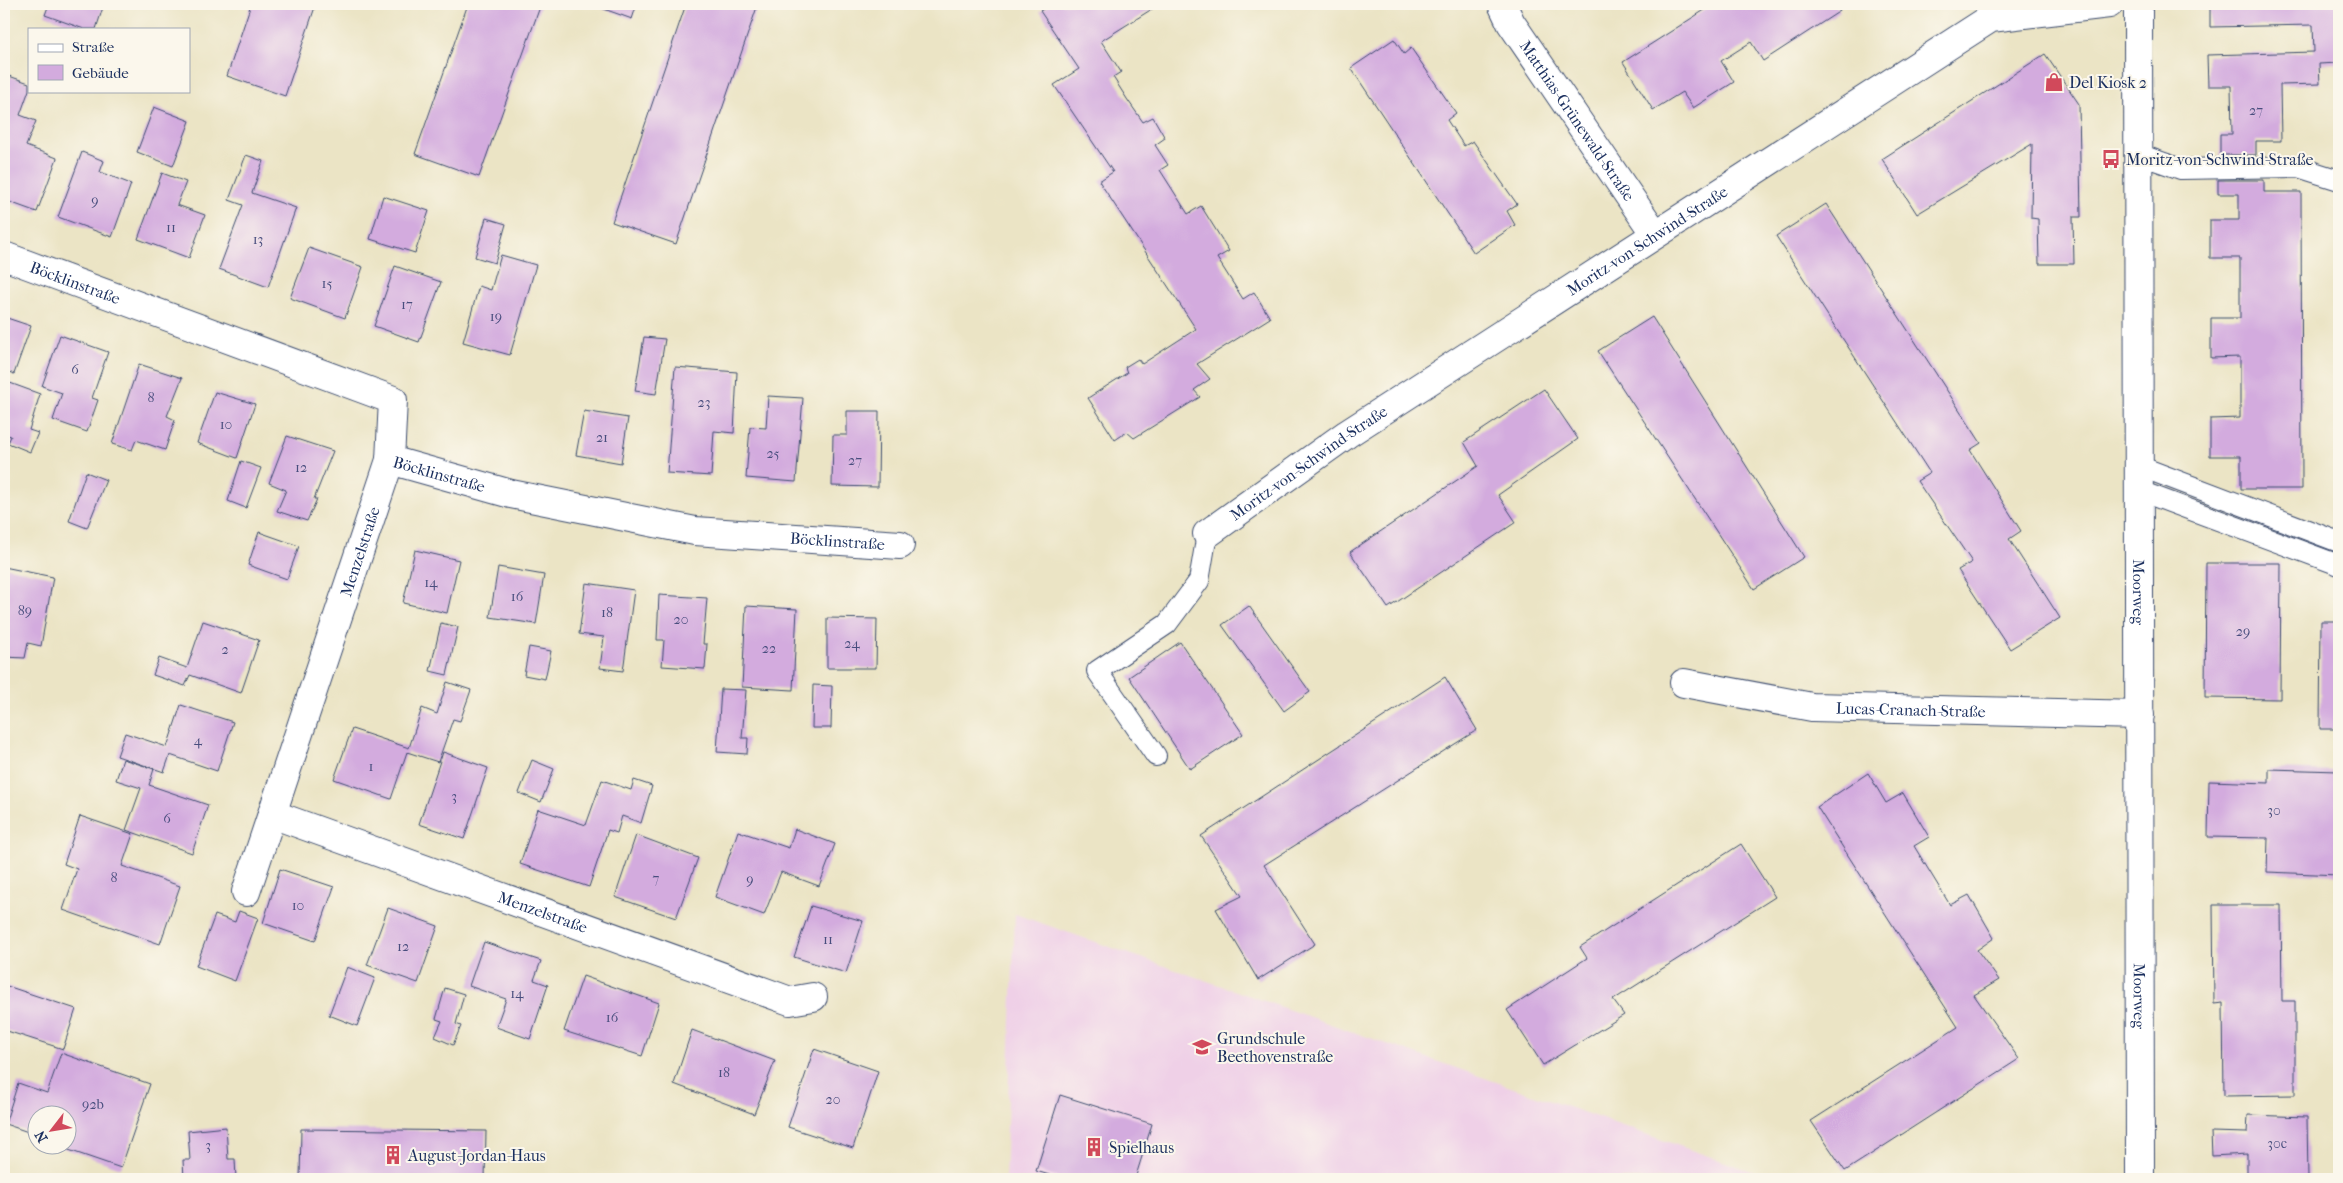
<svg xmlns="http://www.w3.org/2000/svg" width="2343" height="1183" font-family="'IM FELL French Canon',serif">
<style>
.built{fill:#efd0e7}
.building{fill:#d3abde}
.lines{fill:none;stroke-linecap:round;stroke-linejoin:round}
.lane-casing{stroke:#3a4a6d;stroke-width:22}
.street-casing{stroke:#3a4a6d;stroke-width:30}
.lane{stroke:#fff;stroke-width:20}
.street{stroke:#fff;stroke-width:28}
.labels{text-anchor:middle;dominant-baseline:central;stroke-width:4;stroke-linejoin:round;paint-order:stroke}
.number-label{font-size:14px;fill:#494e7e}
.poi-label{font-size:16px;fill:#1b2f5e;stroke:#fbf7ec;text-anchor:start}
.street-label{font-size:16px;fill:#1b2f5e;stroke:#fbf7ec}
</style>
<rect width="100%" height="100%" fill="#fbf7ec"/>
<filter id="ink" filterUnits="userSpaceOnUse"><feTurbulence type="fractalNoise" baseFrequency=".02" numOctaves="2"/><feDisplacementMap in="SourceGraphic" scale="10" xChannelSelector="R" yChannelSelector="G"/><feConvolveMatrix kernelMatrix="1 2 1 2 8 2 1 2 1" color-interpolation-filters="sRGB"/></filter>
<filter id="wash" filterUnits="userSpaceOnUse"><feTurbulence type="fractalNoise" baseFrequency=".0096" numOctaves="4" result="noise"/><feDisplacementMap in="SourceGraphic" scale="20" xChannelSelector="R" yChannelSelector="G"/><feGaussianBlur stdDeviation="1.12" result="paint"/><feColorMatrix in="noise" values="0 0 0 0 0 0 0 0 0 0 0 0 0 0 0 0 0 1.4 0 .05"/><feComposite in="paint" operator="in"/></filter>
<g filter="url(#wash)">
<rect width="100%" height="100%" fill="#ebe4c5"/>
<path class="built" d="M 1015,914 L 1774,1179 L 1005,1179 Z"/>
<g id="blocks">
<g class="building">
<path d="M 49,4 L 104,4 L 96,29 L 84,29 L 45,15 Z"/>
<path d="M 251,4 L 316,4 L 285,96 L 227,76 Z"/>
<path d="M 468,4 L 541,4 L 479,177 L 415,154 Z"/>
<path d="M 590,4 L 637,4 L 632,19 Z"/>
<path d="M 686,4 L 758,4 L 676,244 L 612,222 Z"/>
<path d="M 1051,4 L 1160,4 L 1101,41 L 1121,72 L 1113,77 L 1127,99 L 1143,122 L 1153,117 L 1165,138 L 1155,145 L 1168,165 L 1160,170 L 1188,214 L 1201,206 L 1229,251 L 1217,258 L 1243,299 L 1254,292 L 1270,318 L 1197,364 L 1210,379 L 1194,390 L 1200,397 L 1134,438 L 1127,432 L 1115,440 L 1088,398 L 1127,373 L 1125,367 L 1138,359 L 1142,364 L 1196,329 L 1099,181 L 1113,172 L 1054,85 L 1079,69 L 1040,11 Z"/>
<path d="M 1714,4 L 1726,4 L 1729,8 L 1736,4 L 1835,4 L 1840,11 L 1763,61 L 1751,42 L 1721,61 L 1734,82 L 1693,108 L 1682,92 L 1653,110 L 1623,62 Z"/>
<path d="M 2210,4 L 2339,4 L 2339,63 L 2319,64 L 2320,84 L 2280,85 L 2281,141 L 2256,141 L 2256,155 L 2220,155 L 2220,134 L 2232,134 L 2231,86 L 2208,86 L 2207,55 L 2314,52 L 2313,25 L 2210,27 Z"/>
<path d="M 1394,39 L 1404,54 L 1411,48 L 1456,113 L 1447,120 L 1464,146 L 1473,141 L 1517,204 L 1507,211 L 1515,225 L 1474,253 L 1351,68 Z"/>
<path d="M 2045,54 L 2079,104 L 2081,217 L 2073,217 L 2074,264 L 2039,264 L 2038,219 L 2031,218 L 2032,144 L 1917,214 L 1882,159 Z"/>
<path d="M 9,76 L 29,83 L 29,90 L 20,115 L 36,121 L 26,146 L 57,158 L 37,212 L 4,200 L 4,126 L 6,120 L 4,120 L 4,90 Z"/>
<path d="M 154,107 L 190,121 L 173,166 L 137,152 Z"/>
<path d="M 82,152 L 104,161 L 100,172 L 131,184 L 112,237 L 58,217 Z"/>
<path d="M 246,155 L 263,161 L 252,193 L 296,208 L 268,287 L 219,269 L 243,205 L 229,200 Z"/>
<path d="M 162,173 L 186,182 L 177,205 L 205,215 L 189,258 L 138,239 Z"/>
<path d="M 2218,180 L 2264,180 L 2264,192 L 2301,192 L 2302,489 L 2241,489 L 2241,456 L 2210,456 L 2210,419 L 2240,418 L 2240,357 L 2211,358 L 2211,318 L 2240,318 L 2240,258 L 2210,258 L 2210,220 L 2239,220 L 2239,194 L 2218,194 Z"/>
<path d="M 383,196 L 429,211 L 415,253 L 370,239 Z"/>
<path d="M 1826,204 L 1981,443 L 1970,450 L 2021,531 L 2009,539 L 2060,618 L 2010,649 L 1958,570 L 1972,562 L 1917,481 L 1930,473 L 1776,236 Z"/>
<path d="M 486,218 L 506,224 L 495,263 L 475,257 Z"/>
<path d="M 309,248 L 363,267 L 345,318 L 290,298 Z"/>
<path d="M 501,255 L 536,265 L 510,355 L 463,342 L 479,286 L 491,290 Z"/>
<path d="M 395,266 L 441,282 L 419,342 L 374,326 Z"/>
<path d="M 4,317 L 31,326 L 14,374 L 4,370 Z"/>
<path d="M 1652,317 L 1804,557 L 1754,589 L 1598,351 Z"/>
<path d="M 60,335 L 108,352 L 92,398 L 98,400 L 87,432 L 53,420 L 62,393 L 42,386 Z"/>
<path d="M 644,337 L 665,339 L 656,394 L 635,391 Z"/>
<path d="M 139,364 L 182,378 L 167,416 L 175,420 L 165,450 L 136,440 L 132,450 L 112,444 Z"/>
<path d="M 675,367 L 737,372 L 734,433 L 714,431 L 711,476 L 667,473 Z"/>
<path d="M 10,383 L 40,394 L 29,430 L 38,433 L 30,452 L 8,443 L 11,436 L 4,434 L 4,403 Z"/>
<path d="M 1544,389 L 1578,439 L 1498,495 L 1516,522 L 1388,608 L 1350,552 L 1478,466 L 1464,442 Z"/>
<path d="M 215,392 L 255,404 L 237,458 L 197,443 Z"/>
<path d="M 768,396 L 803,398 L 796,482 L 746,478 L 750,427 L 766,428 Z"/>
<path d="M 584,411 L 628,418 L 621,463 L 576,455 Z"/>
<path d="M 847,411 L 879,411 L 878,487 L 832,486 L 833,435 L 847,435 Z"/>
<path d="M 287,436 L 333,451 L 314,499 L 317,499 L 307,521 L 277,511 L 286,490 L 269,483 Z"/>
<path d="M 241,461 L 261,468 L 246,508 L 228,501 Z"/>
<path d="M 86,472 L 106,480 L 87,528 L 69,521 Z"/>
<path d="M 259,532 L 299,546 L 287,579 L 248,565 Z"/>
<path d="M 415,550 L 459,560 L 447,613 L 403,603 Z"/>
<path d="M 2206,563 L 2281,563 L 2280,699 L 2205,698 Z"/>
<path d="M 4,567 L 53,577 L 41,646 L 28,643 L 25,658 L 4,657 Z"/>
<path d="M 498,567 L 544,575 L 536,624 L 490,617 Z"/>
<path d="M 586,583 L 634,590 L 623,671 L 600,668 L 604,637 L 579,634 Z"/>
<path d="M 659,595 L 707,598 L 703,644 L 707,644 L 705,669 L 662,666 L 664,640 L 657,640 Z"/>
<path d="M 746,606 L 797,609 L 793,690 L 742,687 Z"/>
<path d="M 1249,606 L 1310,692 L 1284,711 L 1222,625 Z"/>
<path d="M 827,618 L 877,619 L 876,668 L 827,668 Z"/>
<path d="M 203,621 L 259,640 L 241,693 L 190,675 L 185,686 L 153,675 L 159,658 L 187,668 Z"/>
<path d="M 2321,621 L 2339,621 L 2339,729 L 2320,729 Z"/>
<path d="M 441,623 L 458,627 L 447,675 L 430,671 Z"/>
<path d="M 1180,642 L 1243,734 L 1190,769 L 1129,677 Z"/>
<path d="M 529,647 L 551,651 L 545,679 L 524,675 Z"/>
<path d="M 1445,677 L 1477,730 L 1264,865 L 1315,944 L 1258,980 L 1216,909 L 1242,896 L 1201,836 Z"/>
<path d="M 447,682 L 471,690 L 460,721 L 453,719 L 438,762 L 407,752 L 391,799 L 334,779 L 352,729 L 409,748 L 422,708 L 437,714 Z"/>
<path d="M 813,685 L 832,686 L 831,728 L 812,728 Z"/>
<path d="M 721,689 L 746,690 L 742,738 L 748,738 L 747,754 L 717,752 Z"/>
<path d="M 181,705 L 233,722 L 217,771 L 170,755 L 164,772 L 117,756 L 125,733 L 167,747 Z"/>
<path d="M 443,752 L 488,768 L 464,839 L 419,824 Z"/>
<path d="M 123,759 L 154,769 L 149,785 L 208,805 L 192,853 L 126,830 L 141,788 L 116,780 Z"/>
<path d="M 532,760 L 554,769 L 541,802 L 519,793 Z"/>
<path d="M 2269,769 L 2339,771 L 2339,875 L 2267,872 L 2268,838 L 2208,837 L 2209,781 L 2269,783 Z"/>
<path d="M 1868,773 L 1886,803 L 1903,793 L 1929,837 L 1914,846 L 1950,905 L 1969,895 L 1994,938 L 1977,950 L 1999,980 L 1974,995 L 2019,1059 L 1845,1171 L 1811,1121 L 1958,1027 L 1817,807 Z"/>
<path d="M 602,780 L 631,790 L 634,780 L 652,786 L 641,823 L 622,816 L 617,833 L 608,830 L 589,887 L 520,864 L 538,809 L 586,825 Z"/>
<path d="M 80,816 L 133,834 L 122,866 L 180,886 L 160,944 L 63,910 L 77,869 L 64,864 Z"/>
<path d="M 795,829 L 835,844 L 819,886 L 781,872 L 764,915 L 715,897 L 738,831 L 789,848 Z"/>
<path d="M 636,835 L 698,858 L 676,918 L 615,897 Z"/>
<path d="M 1741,844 L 1775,897 L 1613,1000 L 1624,1015 L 1543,1065 L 1507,1010 L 1587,958 L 1580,947 Z"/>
<path d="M 280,869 L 334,887 L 315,941 L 263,923 Z"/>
<path d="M 2213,905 L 2281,905 L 2282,1001 L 2295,1001 L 2295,1095 L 2224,1096 L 2223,1003 L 2214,1004 Z"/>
<path d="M 811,906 L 863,921 L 846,973 L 794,957 Z"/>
<path d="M 388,908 L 438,926 L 418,983 L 367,965 Z"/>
<path d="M 239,911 L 258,918 L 235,981 L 196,966 L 215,915 L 235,922 Z"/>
<path d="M 484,942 L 541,961 L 534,980 L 548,985 L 530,1039 L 496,1027 L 506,999 L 469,986 Z"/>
<path d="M 347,967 L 375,978 L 357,1026 L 329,1015 Z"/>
<path d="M 583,976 L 659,1003 L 642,1056 L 564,1031 Z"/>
<path d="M 4,985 L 76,1009 L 63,1049 L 4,1030 Z"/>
<path d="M 445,988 L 464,994 L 456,1024 L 461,1026 L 453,1045 L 435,1037 L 442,1021 L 436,1019 Z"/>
<path d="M 692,1030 L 775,1061 L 754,1114 L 674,1084 Z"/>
<path d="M 814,1049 L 878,1071 L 853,1148 L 788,1127 Z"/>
<path d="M 61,1053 L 150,1084 L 121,1168 L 57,1146 L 68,1146 L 68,1116 L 38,1116 L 38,1139 L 33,1137 L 34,1134 L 5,1124 L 18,1083 L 47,1093 Z"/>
<path d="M 1060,1095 L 1152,1124 L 1135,1179 L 1063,1179 L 1036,1171 Z"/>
<path d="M 2248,1115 L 2307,1117 L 2308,1179 L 2247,1179 L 2247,1154 L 2212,1156 L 2211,1132 L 2247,1133 Z"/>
<path d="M 226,1127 L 228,1159 L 235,1159 L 236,1179 L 184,1179 L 183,1160 L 190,1160 L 188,1131 Z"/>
<path d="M 301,1129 L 486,1131 L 485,1179 L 300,1179 Z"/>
</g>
</g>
</g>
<g filter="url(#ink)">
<use href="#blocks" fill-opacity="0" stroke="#3a4a6d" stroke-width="1"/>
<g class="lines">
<g class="lane-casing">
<g id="lane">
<path d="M 2138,154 L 2181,169 L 2298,167 L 2339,180"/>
<path d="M 2139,466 L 2339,542"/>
<path d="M 2140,491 L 2339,565"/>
<path d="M 1156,756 L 1097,671 L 1167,624 L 1199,581 L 1207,534"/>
</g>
</g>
<g class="street-casing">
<g id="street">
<path id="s1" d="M 1502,4 L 1511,23 L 1655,234"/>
<path id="s2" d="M 2138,4 L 2140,1179"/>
<path id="s3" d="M 4,256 L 393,400 L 390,460 L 511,494 L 695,531 L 900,545"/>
<path id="s4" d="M 1207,534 L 1347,434 L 1991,18 L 2109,4"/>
<path id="s5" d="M 1684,683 L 1812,707 L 2140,715"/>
<path id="s6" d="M 272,814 L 790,1001 L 813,997"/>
<path id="s7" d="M 246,892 L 390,460"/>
</g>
</g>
<use href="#lane" class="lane"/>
<use href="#street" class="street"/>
</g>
</g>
<defs>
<g id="shop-bare" transform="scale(1.5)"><path d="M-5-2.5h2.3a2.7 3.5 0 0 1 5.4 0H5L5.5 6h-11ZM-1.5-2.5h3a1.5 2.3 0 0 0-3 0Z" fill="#d1495b" stroke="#fbf7ec" stroke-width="2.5" paint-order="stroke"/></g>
<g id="bus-bare" transform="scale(1.5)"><path d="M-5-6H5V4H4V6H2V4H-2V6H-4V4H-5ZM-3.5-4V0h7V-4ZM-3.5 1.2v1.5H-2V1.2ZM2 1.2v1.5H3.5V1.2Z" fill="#d1495b" stroke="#fbf7ec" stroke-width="2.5" paint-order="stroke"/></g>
<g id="school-bare" transform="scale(1.5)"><path d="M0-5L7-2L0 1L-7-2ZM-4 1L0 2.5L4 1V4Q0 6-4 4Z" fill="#d1495b" stroke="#fbf7ec" stroke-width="2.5" paint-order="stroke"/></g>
<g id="building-bare" transform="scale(1.5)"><path d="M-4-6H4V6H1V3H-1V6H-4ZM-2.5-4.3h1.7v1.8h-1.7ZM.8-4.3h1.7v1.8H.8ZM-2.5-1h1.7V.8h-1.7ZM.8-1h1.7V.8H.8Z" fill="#d1495b" stroke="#fbf7ec" stroke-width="2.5" paint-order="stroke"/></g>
</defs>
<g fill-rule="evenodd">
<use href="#shop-bare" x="2054" y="82"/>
<use href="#bus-bare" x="2111" y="159"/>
<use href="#school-bare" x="1202" y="1047"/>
<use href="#building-bare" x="1094" y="1147"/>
<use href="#building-bare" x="393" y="1155"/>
</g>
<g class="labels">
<g class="number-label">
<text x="2256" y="110">27</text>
<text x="95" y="200">9</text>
<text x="171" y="227">11</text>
<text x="258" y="239">13</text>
<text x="327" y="283">15</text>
<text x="407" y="304">17</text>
<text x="496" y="316">19</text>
<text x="75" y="369">6</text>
<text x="151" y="397">8</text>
<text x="704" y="402">23</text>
<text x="226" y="424">10</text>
<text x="602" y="437">21</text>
<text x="773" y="453">25</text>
<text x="855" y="460">27</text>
<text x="301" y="467">12</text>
<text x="431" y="582">14</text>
<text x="517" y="596">16</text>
<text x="25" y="610">89</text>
<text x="607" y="612">18</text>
<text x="681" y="619">20</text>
<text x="2243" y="631">29</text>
<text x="852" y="643">24</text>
<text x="769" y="648">22</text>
<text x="225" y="649">2</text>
<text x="198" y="740">4</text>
<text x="371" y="766">1</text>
<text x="454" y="796">3</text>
<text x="2274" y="810">30</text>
<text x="167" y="818">6</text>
<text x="114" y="877">8</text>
<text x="656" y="878">7</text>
<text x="750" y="879">9</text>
<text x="298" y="905">10</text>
<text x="828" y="939">11</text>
<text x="403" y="946">12</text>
<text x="517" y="993">14</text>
<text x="612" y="1017">16</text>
<text x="724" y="1072">18</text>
<text x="833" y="1099">20</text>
<text x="93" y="1104">92b</text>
<text x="2277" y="1143">30c</text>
<text x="208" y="1145">3</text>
</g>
<g class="poi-label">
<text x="2069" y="82">Del Kiosk 2</text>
<text x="2126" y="159">Moritz-von-Schwind-Straße</text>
<text x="1217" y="1038">Grundschule<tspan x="1217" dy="18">Beethovenstraße</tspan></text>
<text x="1109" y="1147">Spielhaus</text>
<text x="408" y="1155">August-Jordan-Haus</text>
</g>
<g class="street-label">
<text stroke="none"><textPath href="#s1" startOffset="139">Matthias-Grünewald-Straße</textPath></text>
<text stroke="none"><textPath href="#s4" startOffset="529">Moritz-von-Schwind-Straße</textPath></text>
<text stroke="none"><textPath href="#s3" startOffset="76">Böcklinstraße</textPath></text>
<text stroke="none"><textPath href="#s4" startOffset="124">Moritz-von-Schwind-Straße</textPath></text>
<text stroke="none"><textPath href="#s3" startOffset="526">Böcklinstraße</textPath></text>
<text stroke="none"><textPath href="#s3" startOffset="931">Böcklinstraße</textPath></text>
<text stroke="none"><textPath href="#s7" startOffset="359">Menzelstraße</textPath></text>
<text stroke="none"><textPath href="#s2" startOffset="588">Moorweg</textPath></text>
<text stroke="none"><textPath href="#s5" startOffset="229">Lucas-Cranach-Straße</textPath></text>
<text stroke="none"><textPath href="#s6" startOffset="288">Menzelstraße</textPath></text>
<text stroke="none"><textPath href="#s2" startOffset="992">Moorweg</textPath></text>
</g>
</g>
<rect width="2343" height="1183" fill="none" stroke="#fbf7ec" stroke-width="20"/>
<rect x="28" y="28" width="162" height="65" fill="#fbf7ec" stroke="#a1a7b3"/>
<rect x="38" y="44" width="25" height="8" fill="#ffffff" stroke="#a1a7b3"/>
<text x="72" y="52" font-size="15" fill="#1b2f5e">Straße</text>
<rect x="38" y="65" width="25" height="15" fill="#d3abde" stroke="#a1a7b3"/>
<text x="72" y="78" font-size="15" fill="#1b2f5e">Gebäude</text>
<g transform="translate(52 1130) rotate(239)"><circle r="24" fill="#fbf7ec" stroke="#a1a7b3"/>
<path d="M0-4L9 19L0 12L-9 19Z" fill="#d1495b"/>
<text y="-8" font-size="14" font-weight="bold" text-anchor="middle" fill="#1b2f5e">N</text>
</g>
</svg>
